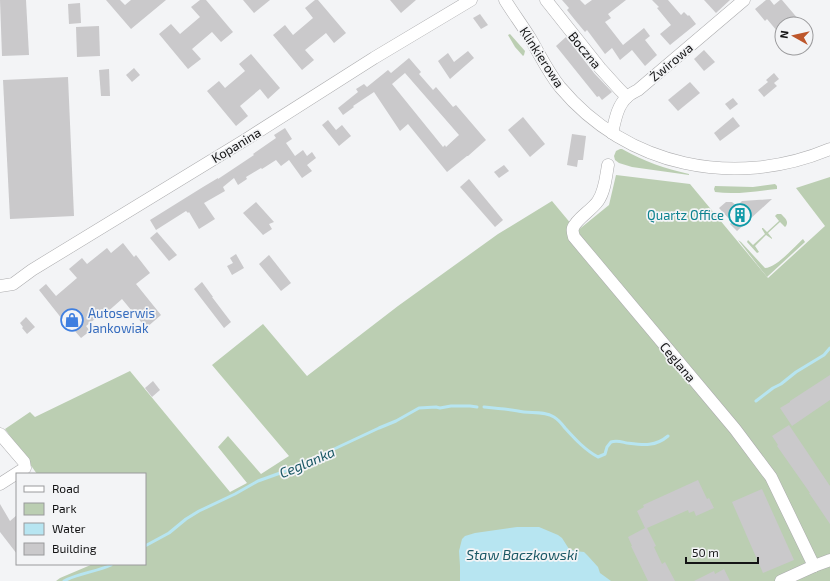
<svg xmlns="http://www.w3.org/2000/svg" width="830" height="581" font-family="'Exo 2',sans-serif">
<style>
.green{fill:#bbceb2}
.water{fill:#b7e5f1}
.lines{fill:none;stroke-linecap:round;stroke-linejoin:round}
.stream{stroke:#b7e5f1;stroke-width:3}
.building{fill:#cac9cb;fill-rule:evenodd}
.minor-casing{stroke:#acacae;stroke-width:13}
.minor{stroke:#fff;stroke-width:12}
.labels{text-anchor:middle;dominant-baseline:central;stroke-width:3.5;stroke-linejoin:round;paint-order:stroke}
.street-label{font-size:13px;fill:#141415;stroke:#f3f4f6}
.culture-label{font-size:13px;fill:#0d838f;stroke:#f3f4f6;text-anchor:end}
.shop-label{font-size:13px;fill:#366cbe;stroke:#f3f4f6;text-anchor:start}
.water-label{font-size:14px;font-style:italic;fill:#195764;stroke:#f3f4f6}
</style>
<rect width="100%" height="100%" fill="#f3f4f6"/>
<g class="green">
<path d="M 510,34 L 525,51 L 524,55 L 523,56 L 515,47 L 508,35 Z"/>
<path d="M 620,149 L 622,149 C 645,162 664,168 689,174 L 689,175 L 632,167 L 619,163 L 615,160 L 614,156 L 616,151 Z"/>
<path d="M 616,175 L 690,184 L 768,278 L 825,226 L 796,188 L 830,177 L 830,581 L 56,581 L 60,578 L 93,564 L 145,564 L 145,474 L 37,474 L 5,429 L 30,412 L 35,417 L 130,371 L 230,492 L 247,483 L 218,447 L 228,436 L 261,474 L 289,456 L 212,365 L 263,324 L 307,376 L 398,306 L 498,234 L 552,201 L 577,231 L 609,205 Z"/>
<path d="M 775,184 L 777,186 L 777,189 C 757,191 736,195 715,192 L 714,189 L 715,186 L 753,187 Z"/>
<path d="M 777,214 L 781,214 C 785,218 789,221 786,226 L 785,227 L 780,222 L 768,233 L 772,238 L 772,239 L 766,235 L 755,246 L 759,252 L 757,253 L 747,242 L 748,240 L 753,245 L 765,234 L 762,229 L 762,228 L 763,228 L 767,232 L 779,221 L 775,216 Z"/>
<path d="M 803,239 L 805,242 L 767,277 L 738,240 L 741,242 L 765,268 C 776,268 794,247 803,239 Z"/>
</g>
<path class="water" d="M 517,527 L 539,527 L 558,535 L 562,538 L 569,549 L 575,551 L 584,552 L 588,556 L 598,567 L 600,573 L 611,581 L 460,581 L 460,566 L 459,551 L 462,539 L 465,536 L 475,533 Z"/>
<g class="lines">
<g class="stream">
<path d="M 756,401 L 773,388 L 781,384 L 796,372 L 824,355 L 830,348"/>
<path d="M 484,407 C 495,408 506,409 518,411 C 530,414 543,410 554,417 C 559,420 562,424 565,428 C 575,439 585,450 598,457 L 605,454 L 607,447 L 611,442 C 617,440 622,442 627,443 C 643,445 655,447 668,436"/>
<path d="M 145,546 L 169,533 L 186,519 L 199,511 L 235,494 L 258,481 L 308,463 L 332,450 L 379,428 L 396,421 L 419,408 L 436,407 L 440,408 L 451,406 L 470,406 L 477,407"/>
<path d="M 64,581 C 79,573 96,572 111,565"/>
</g>
</g>
<g class="building">
<path d="M 0,0 L 26,0 L 29,55 L 2,56 Z"/>
<path d="M 106,0 L 120,0 L 125,5 L 131,0 L 166,0 L 131,29 Z"/>
<path d="M 200,0 L 206,0 L 233,32 L 221,42 L 212,32 L 192,49 L 201,59 L 188,69 L 159,34 L 171,24 L 180,34 L 200,17 L 191,7 Z"/>
<path d="M 243,0 L 270,0 L 254,13 Z"/>
<path d="M 315,0 L 318,0 L 346,33 L 334,43 L 326,33 L 305,50 L 314,60 L 302,70 L 273,35 L 285,25 L 293,35 L 313,18 L 305,8 Z"/>
<path d="M 390,0 L 416,0 L 401,13 Z"/>
<path d="M 562,0 L 580,0 L 585,5 L 592,0 L 626,0 L 608,14 L 611,18 L 605,22 L 623,45 L 644,28 L 650,36 L 645,40 L 657,55 L 645,66 L 632,50 L 620,60 L 612,48 L 605,54 L 587,30 L 585,32 L 575,20 L 567,10 L 569,8 Z"/>
<path d="M 652,0 L 668,0 L 681,15 L 684,12 L 688,16 L 689,15 L 696,24 L 670,45 L 660,34 L 671,25 L 657,8 L 659,7 Z"/>
<path d="M 704,0 L 730,0 L 716,13 Z"/>
<path d="M 766,0 L 770,0 L 774,5 L 780,0 L 782,0 L 799,20 L 794,24 L 782,24 L 782,37 L 767,19 L 765,21 L 755,9 Z"/>
<path d="M 80,3 L 81,23 L 69,24 L 68,4 Z"/>
<path d="M 480,14 L 488,25 L 481,29 L 473,18 Z"/>
<path d="M 99,26 L 100,56 L 77,57 L 76,27 Z"/>
<path d="M 566,37 L 594,73 L 612,92 L 602,100 L 599,96 L 597,97 L 556,46 Z"/>
<path d="M 704,50 L 715,62 L 704,71 L 694,59 Z"/>
<path d="M 468,51 L 474,58 L 450,79 L 438,61 L 448,53 L 454,62 Z"/>
<path d="M 251,54 L 280,88 L 268,99 L 260,89 L 240,106 L 248,116 L 236,126 L 207,91 L 219,81 L 225,88 L 245,71 L 239,64 Z"/>
<path d="M 409,58 L 421,72 L 419,74 L 433,90 L 436,87 L 453,107 L 456,105 L 486,140 L 468,156 L 467,156 L 447,172 L 408,124 L 400,131 L 374,92 L 353,106 L 354,107 L 343,115 L 338,108 L 358,92 L 356,89 L 364,84 L 367,87 L 388,70 L 391,73 ZM 405,73 L 459,135 L 446,147 L 445,145 L 443,147 L 392,84 Z"/>
<path d="M 134,68 L 140,75 L 132,82 L 126,75 Z"/>
<path d="M 109,69 L 110,96 L 101,96 L 99,70 Z"/>
<path d="M 774,73 L 779,79 L 774,83 L 777,86 L 764,97 L 758,90 L 768,82 L 766,80 Z"/>
<path d="M 68,77 L 74,216 L 10,219 L 3,80 Z"/>
<path d="M 690,82 L 700,93 L 678,111 L 668,100 Z"/>
<path d="M 733,98 L 738,104 L 730,110 L 725,104 Z"/>
<path d="M 523,117 L 545,144 L 530,157 L 508,130 Z"/>
<path d="M 733,117 L 740,126 L 720,141 L 714,133 Z"/>
<path d="M 328,120 L 336,130 L 342,125 L 351,136 L 339,146 L 322,125 Z"/>
<path d="M 285,128 L 292,139 L 286,143 L 295,156 L 303,150 L 307,156 L 312,152 L 316,158 L 307,165 L 312,171 L 302,178 L 289,160 L 281,166 L 276,160 L 262,169 L 261,168 L 246,177 L 247,179 L 238,185 L 234,178 L 223,187 L 225,191 L 204,203 L 215,219 L 199,229 L 189,212 L 188,213 L 186,211 L 156,230 L 150,220 L 203,187 L 218,178 L 218,179 L 254,155 L 253,154 L 276,138 L 274,135 Z"/>
<path d="M 572,134 L 586,136 L 583,160 L 578,160 L 577,167 L 567,165 Z"/>
<path d="M 504,165 L 509,171 L 499,178 L 494,172 Z"/>
<path d="M 469,179 L 503,220 L 495,227 L 460,187 Z"/>
<path d="M 772,199 L 737,231 L 730,224 L 732,222 L 719,208 L 726,202 L 732,202 L 737,206 L 742,201 Z"/>
<path d="M 256,202 L 274,222 L 269,224 L 272,229 L 263,235 L 243,213 Z"/>
<path d="M 157,232 L 177,255 L 169,261 L 150,238 Z"/>
<path d="M 123,243 L 134,257 L 136,255 L 150,273 L 136,284 L 161,315 L 146,328 L 122,299 L 105,314 L 104,312 L 86,326 L 90,331 L 81,338 L 67,322 L 66,324 L 39,290 L 46,284 L 56,296 L 77,278 L 69,269 L 82,258 L 87,264 L 107,248 L 111,253 Z"/>
<path d="M 236,254 L 244,268 L 232,275 L 227,266 L 233,263 L 230,258 Z"/>
<path d="M 269,255 L 291,283 L 281,291 L 259,264 Z"/>
<path d="M 202,282 L 213,297 L 212,297 L 231,322 L 224,328 L 194,289 Z"/>
<path d="M 26,317 L 35,327 L 27,334 L 22,328 L 23,327 L 20,323 Z"/>
<path d="M 830,375 L 830,400 L 792,426 L 780,408 L 790,402 L 790,401 Z"/>
<path d="M 153,381 L 160,390 L 152,397 L 145,388 Z"/>
<path d="M 789,425 L 830,486 L 830,524 L 809,493 L 810,493 L 777,446 L 778,445 L 772,436 Z"/>
<path d="M 698,480 L 707,499 L 709,498 L 714,508 L 696,516 L 694,511 L 689,513 L 688,510 L 647,528 L 656,546 L 654,547 L 662,564 L 665,562 L 675,581 L 648,581 L 631,546 L 632,546 L 628,537 L 645,528 L 637,511 L 644,507 L 643,505 Z"/>
<path d="M 762,489 L 794,560 L 763,573 L 732,502 Z"/>
<path d="M 0,504 L 10,521 L 17,515 L 17,554 L 0,532 Z"/>
<path d="M 724,569 L 730,581 L 694,581 L 714,571 L 715,574 Z"/>
</g>
<g class="lines">
<g class="minor-casing">
<g id="minor">
<path d="M 505,0 C 513,13 522,25 530,38 C 540,55 548,72 560,87 C 627,167 735,189 830,149"/>
<path d="M 546,0 L 600,68 L 619,89 L 627,97"/>
<path d="M 612,133 C 615,121 617,106 627,97 C 630,94 634,92 638,90 L 744,0"/>
<path d="M 608,165 C 606,176 605,191 598,201 C 592,210 576,219 573,228 C 572,231 573,234 574,237 L 735,429 L 771,477 L 814,566"/>
<path d="M 0,286 L 13,284 L 32,270 L 245,140 L 374,58 L 471,0"/>
<path d="M 0,434 L 24,462 L 25,468 L 0,484"/>
<path d="M 781,581 L 814,566 L 830,560"/>
</g>
</g>
<use href="#minor" class="minor"/>
</g>
<defs>
<g id="building-ring" transform="scale(1.15)"><circle r="9.5" fill="#f3f4f6" stroke="#0f9aa8" stroke-width="1.5"/><path d="M-4-6H4V6H1V3H-1V6H-4ZM-2.5-4.3h1.7v1.8h-1.7ZM.8-4.3h1.7v1.8H.8ZM-2.5-1h1.7V.8h-1.7ZM.8-1h1.7V.8H.8Z" fill="#0f9aa8"/></g>
<g id="shop-ring" transform="scale(1.15)"><circle r="9.5" fill="#f3f4f6" stroke="#3f7fe0" stroke-width="1.5"/><path d="M-5-2.5h2.3a2.7 3.5 0 0 1 5.4 0H5L5.5 6h-11ZM-1.5-2.5h3a1.5 2.3 0 0 0-3 0Z" fill="#3f7fe0"/></g>
</defs>
<g fill-rule="evenodd">
<use href="#building-ring" x="740" y="215"/>
<use href="#shop-ring" x="72" y="320"/>
</g>
<g class="labels">
<g class="street-label">
<text transform="translate(585 50) rotate(51)">Boczna</text>
<text transform="translate(542 57) rotate(57)">Klinkierowa</text>
<text transform="translate(671 62) rotate(-40)">Żwirowa</text>
<text transform="translate(236 145) rotate(-31)">Kopanina</text>
<text transform="translate(678 362) rotate(50)">Ceglana</text>
</g>
<g class="culture-label">
<text x="724" y="215">Quartz Office</text>
</g>
<g class="shop-label">
<text x="88" y="313">Autoserwis<tspan x="88" dy="15">Jankowiak</tspan></text>
</g>
<g class="water-label">
<text transform="translate(307 462) rotate(-23)">Ceglanka</text>
<text x="522" y="554">Staw Baczkowski</text>
</g>
</g>
<rect x="16" y="473" width="130" height="92" fill="#f3f4f6" stroke="#9a9a9c"/>
<rect x="24" y="486" width="20" height="6" fill="#ffffff" stroke="#9a9a9c"/>
<text x="52" y="493" font-size="12" fill="#141415">Road</text>
<rect x="24" y="503" width="20" height="12" fill="#bbceb2" stroke="#9a9a9c"/>
<text x="52" y="513" font-size="12" fill="#141415">Park</text>
<rect x="24" y="523" width="20" height="12" fill="#b7e5f1" stroke="#9a9a9c"/>
<text x="52" y="533" font-size="12" fill="#141415">Water</text>
<rect x="24" y="543" width="20" height="12" fill="#cac9cb" stroke="#9a9a9c"/>
<text x="52" y="553" font-size="12" fill="#141415">Building</text>
<g transform="translate(794 36) rotate(278)"><circle r="19" fill="#f3f4f6" stroke="#9a9a9c"/>
<path d="M0-3L7 15L0 10L-7 15Z" fill="#bd562b"/>
<text y="-6" font-size="11" font-weight="bold" text-anchor="middle" fill="#141415">N</text>
</g>
<path d="M686 557v6h72v-6" fill="none" stroke="#141415" stroke-width="2"/>
<text x="692" y="557" font-size="12" fill="#141415" stroke="#f3f4f6" stroke-width="3" paint-order="stroke">50 m</text>
</svg>
